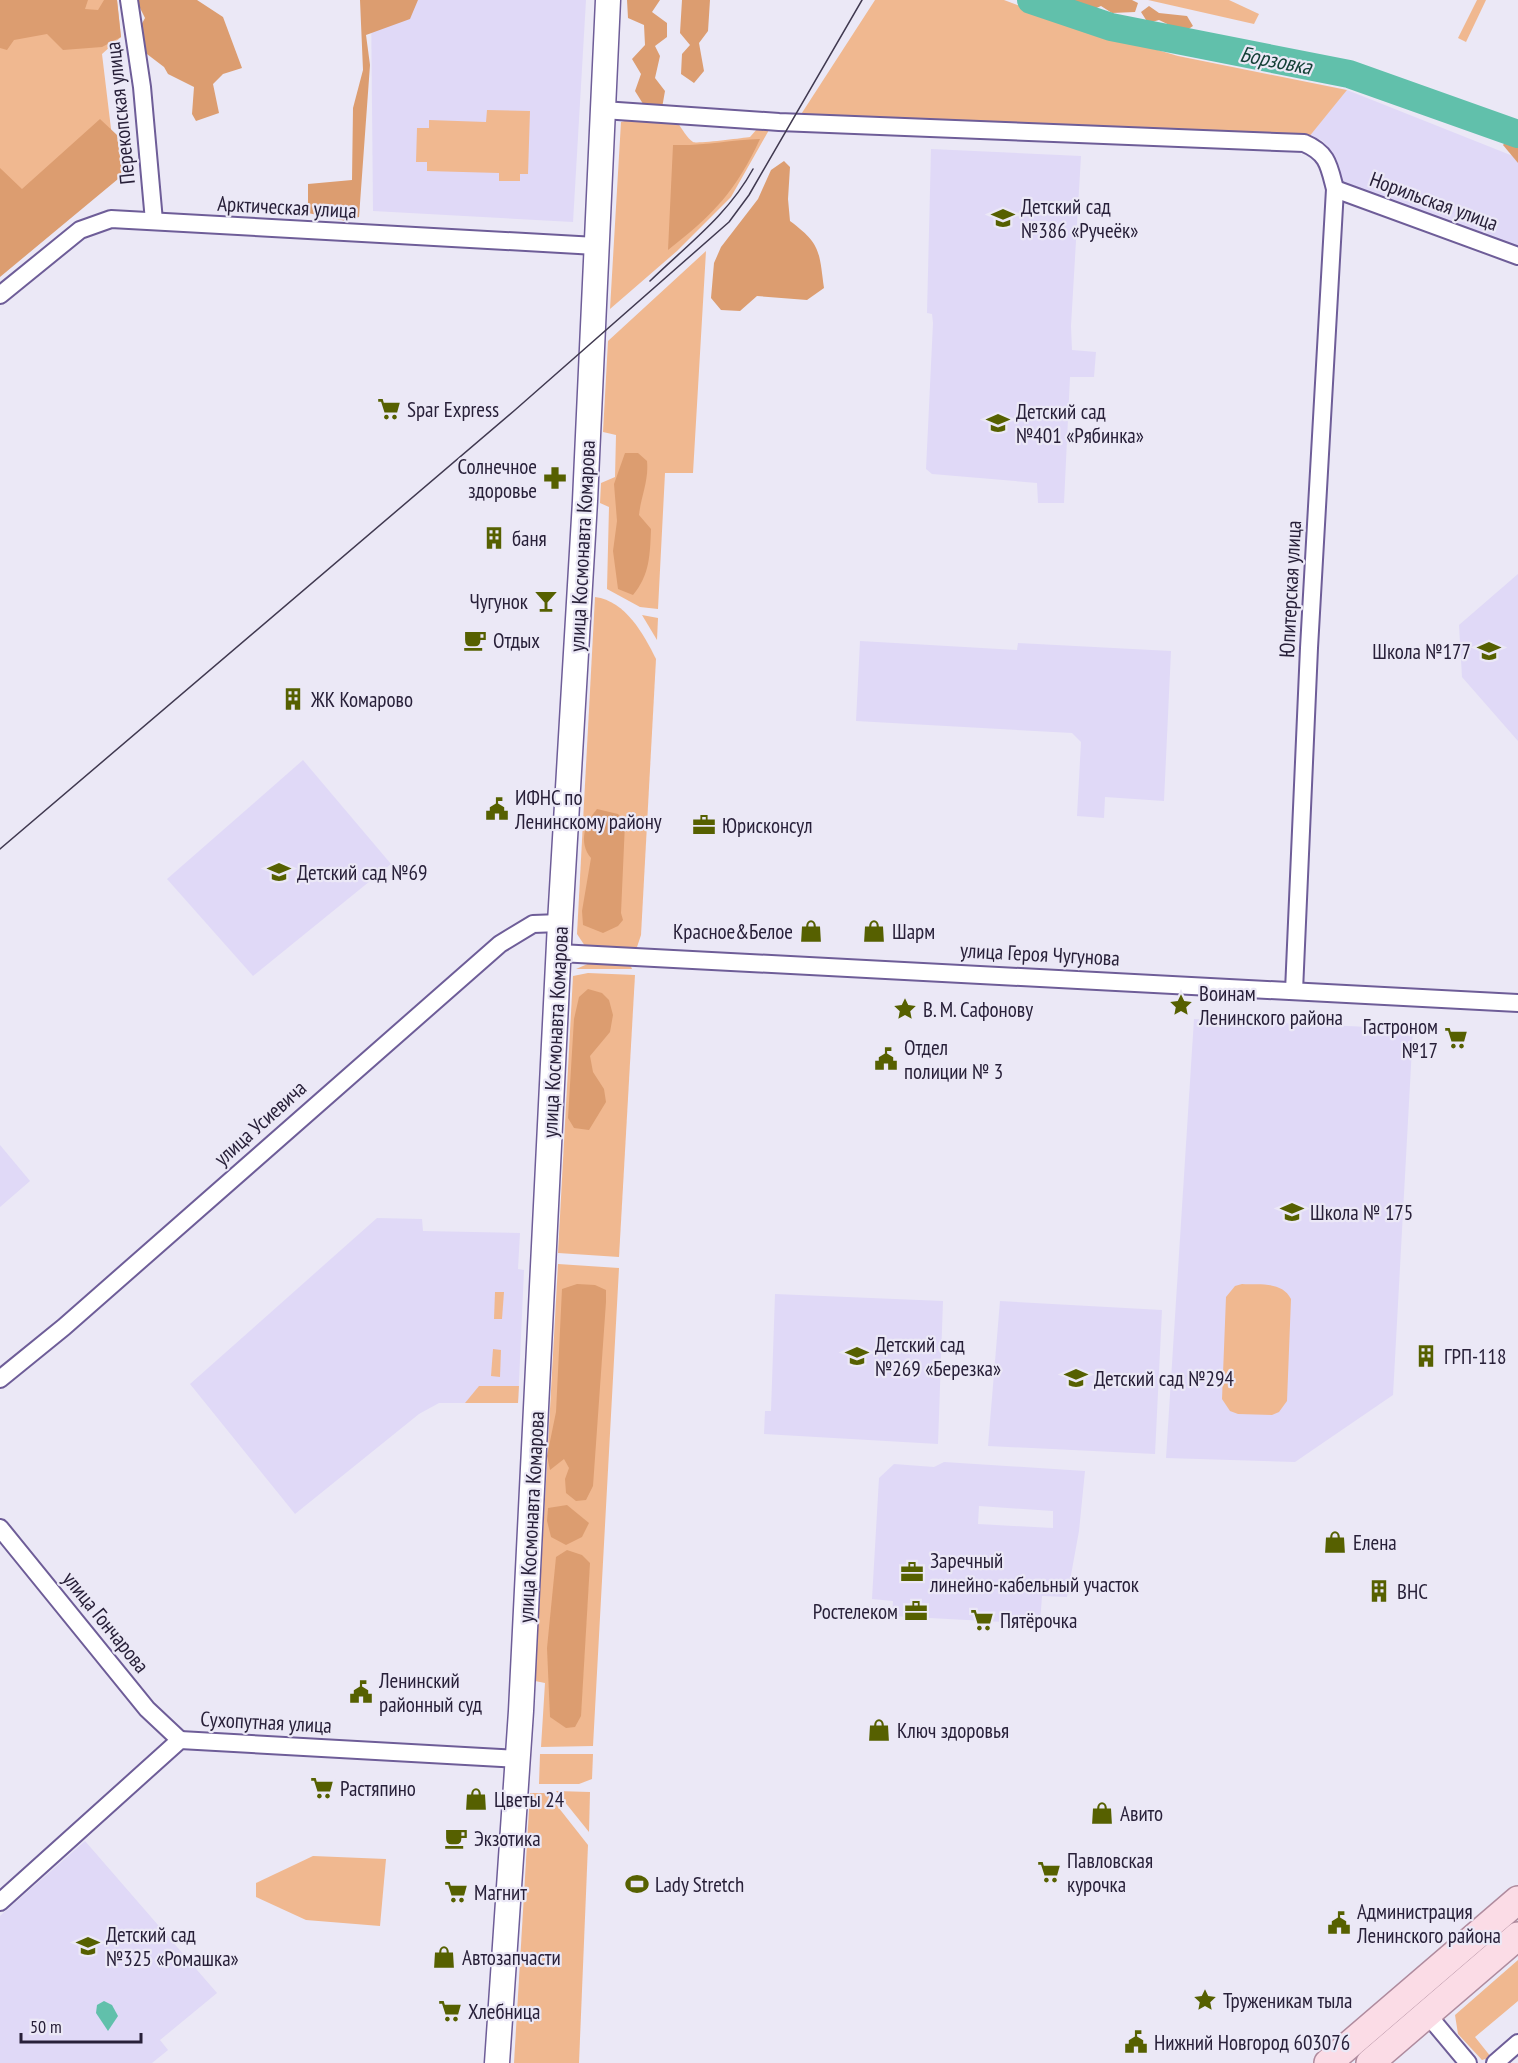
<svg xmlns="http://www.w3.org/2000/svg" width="1518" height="2063" font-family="'PT Sans Narrow',sans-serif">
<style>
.built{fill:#e0d9f7;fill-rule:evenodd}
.green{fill:#f0b890}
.forest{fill:#dc9d70}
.water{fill:#61c0ab}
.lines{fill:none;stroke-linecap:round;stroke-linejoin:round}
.river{stroke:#61c0ab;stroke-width:28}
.street-casing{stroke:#6e5d98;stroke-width:20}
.secondary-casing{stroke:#6e5d98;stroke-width:27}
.primary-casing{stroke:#af8b9e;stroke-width:30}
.street{stroke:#fff;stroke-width:16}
.secondary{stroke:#fff;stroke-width:24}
.primary{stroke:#fbdce6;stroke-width:27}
.tram{stroke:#403950;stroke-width:1.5}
.labels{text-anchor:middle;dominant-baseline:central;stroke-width:4.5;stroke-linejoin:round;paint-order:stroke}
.street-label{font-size:21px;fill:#282039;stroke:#ebe8f6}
.poi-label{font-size:21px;fill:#282039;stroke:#ebe8f6;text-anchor:start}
.water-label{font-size:22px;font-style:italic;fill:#144037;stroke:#ebe8f6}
</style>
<rect width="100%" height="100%" fill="#ebe8f6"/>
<g class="built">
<path d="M 371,0 L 586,0 L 573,222 L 373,211 Z"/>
<path d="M 1347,90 L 1518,158 L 1518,248 L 1341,181 L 1333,154 L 1323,141 L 1310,135 Z"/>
<path d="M 931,149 L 1081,156 L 1071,326 L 1072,350 L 1096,352 L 1094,377 L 1070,377 L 1064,503 L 1038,503 L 1037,483 L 932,474 L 926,469 L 933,323 L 932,314 L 927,313 Z"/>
<path d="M 1518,574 L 1518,741 L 1462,677 L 1459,625 Z"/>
<path d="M 860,641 L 1017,650 L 1018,643 L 1171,651 L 1164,801 L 1105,797 L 1104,818 L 1077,816 L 1081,742 L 1072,733 L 856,721 Z"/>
<path d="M 303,760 L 391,864 L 253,976 L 167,879 Z"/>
<path d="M 1194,1019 L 1413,1029 L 1393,1395 L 1295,1462 L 1166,1458 Z"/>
<path d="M 0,1145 L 30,1181 L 0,1207 Z"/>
<path d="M 377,1218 L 422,1219 L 423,1231 L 520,1233 L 518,1269 L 524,1270 L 518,1403 L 439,1403 L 419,1414 L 295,1514 L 190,1384 Z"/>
<path d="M 775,1294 L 943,1301 L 938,1444 L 764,1434 L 765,1411 L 771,1411 Z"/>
<path d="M 1000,1301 L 1162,1310 L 1155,1454 L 988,1446 Z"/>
<path d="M 944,1462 L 1085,1471 L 1079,1531 L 1067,1597 L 1042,1596 L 1040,1624 L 892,1616 L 893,1601 L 872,1599 L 879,1478 L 894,1464 L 934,1467 ZM 979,1506 L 1053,1511 L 1053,1528 L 978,1524 Z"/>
<path d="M 85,1841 L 217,1993 L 160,2040 L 168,2050 L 152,2063 L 0,2063 L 0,1916 Z"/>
</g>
<g class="green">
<path d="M 0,0 L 117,0 L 121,37 L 102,54 L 115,162 L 0,257 Z"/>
<path d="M 875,0 L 1004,0 L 1069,24 L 1178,56 L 1347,90 L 1304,143 L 798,119 Z"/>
<path d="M 1148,0 L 1229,0 L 1259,14 L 1254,24 Z"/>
<path d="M 1477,0 L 1486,0 L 1466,42 L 1458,38 Z"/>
<path d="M 487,110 L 530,111 L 528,174 L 520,174 L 520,181 L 499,181 L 499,173 L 427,171 L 427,162 L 416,162 L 417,128 L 429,128 L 429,120 L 486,122 Z"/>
<path d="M 636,118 L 678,123 C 682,129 687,138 693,142 C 697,144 742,138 750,137 L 757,129 L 769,130 L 731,197 L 677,251 L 610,309 L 621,122 Z"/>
<path d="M 706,251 L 693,473 L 665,473 L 658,609 L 640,607 L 607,589 L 609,507 L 600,503 L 601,483 L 615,477 L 616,435 L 603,432 L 608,341 Z"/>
<path d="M 595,597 C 626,601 644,635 656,659 L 641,935 L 637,947 L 631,949 L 585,946 L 577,934 Z"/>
<path d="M 642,615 L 658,618 L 657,640 Z"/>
<path d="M 590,963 L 630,964 L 632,969 L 576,969 Z"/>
<path d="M 588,973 L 635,975 L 619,1257 L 558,1253 L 573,976 Z"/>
<path d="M 558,1264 L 619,1268 L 593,1746 L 541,1747 L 545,1683 L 535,1681 Z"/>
<path d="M 1242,1284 C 1259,1285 1282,1281 1291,1299 L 1287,1401 L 1279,1412 L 1272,1415 L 1238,1414 L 1230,1411 L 1222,1399 L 1226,1297 L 1235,1286 Z"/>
<path d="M 495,1292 L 504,1292 L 502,1319 L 494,1319 Z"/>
<path d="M 493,1349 L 501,1350 L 500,1377 L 491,1376 Z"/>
<path d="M 479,1386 L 519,1386 L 518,1403 L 465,1403 Z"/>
<path d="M 540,1754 L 593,1754 L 592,1779 L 579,1784 L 539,1784 Z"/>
<path d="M 556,1791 L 590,1792 L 589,1832 Z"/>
<path d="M 530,1793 L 547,1793 L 588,1845 L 579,2063 L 514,2063 Z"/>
<path d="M 313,1856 L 386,1859 L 380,1926 L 306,1920 L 256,1897 L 256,1883 Z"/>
<path d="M 1518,1960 L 1518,2001 L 1475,2037 L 1491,2057 L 1482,2060 L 1458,2034 L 1455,2015 Z"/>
</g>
<g class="forest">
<path d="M 0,0 L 88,0 L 85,9 L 98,10 L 104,0 L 117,0 L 121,37 L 102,47 L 63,50 L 47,34 L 14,40 L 7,50 L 0,48 Z"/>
<path d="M 136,0 L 197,0 L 223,17 L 242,68 L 223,74 L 213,84 L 219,113 L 196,121 L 192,114 L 194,87 L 168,74 L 164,67 L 143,51 L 139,29 L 145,18 Z"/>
<path d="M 360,0 L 418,0 L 410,19 L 366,35 L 370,65 L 359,217 L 346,221 L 308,213 L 308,184 L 352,180 L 353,108 L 363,70 Z"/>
<path d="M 627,0 L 660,0 L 652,12 L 667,23 L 667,37 L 655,46 L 660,56 L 655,78 L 665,91 L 662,108 L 645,107 L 635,91 L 641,74 L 632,59 L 645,45 L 644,25 L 628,18 Z"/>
<path d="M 682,0 L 710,0 L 708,31 L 699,43 L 704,71 L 694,83 L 681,74 L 682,54 L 690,45 L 680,33 Z"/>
<path d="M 1055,0 L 1132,0 L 1138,3 L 1135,12 L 1112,13 L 1101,6 L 1087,12 L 1075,1 L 1063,3 Z"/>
<path d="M 1149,6 L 1159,13 L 1187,16 L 1193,26 L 1184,32 L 1159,20 L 1148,23 L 1141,12 Z"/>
<path d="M 100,119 L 117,135 L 122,171 L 118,179 L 0,277 L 0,168 L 22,189 Z"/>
<path d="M 1518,127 L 1518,163 L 1503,145 Z"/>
<path d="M 760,139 C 736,191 713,215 668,250 L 673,145 C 703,146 730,140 760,139 Z"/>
<path d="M 784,161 L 790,167 L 788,199 L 790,221 C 821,244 819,251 824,288 L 807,300 L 757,296 L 740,311 L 721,310 L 711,298 L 714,263 L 721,247 L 758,199 L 771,170 Z"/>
<path d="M 625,453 L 638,453 L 647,461 C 649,480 641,496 639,515 L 651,529 C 650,554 650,575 633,595 L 618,589 L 613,551 L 617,521 L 614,484 Z"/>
<path d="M 597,809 L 618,814 L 625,823 L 621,913 L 623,920 L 618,926 L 603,933 L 583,925 L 582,911 L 591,858 C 578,842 585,823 597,809 Z"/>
<path d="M 588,989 L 602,993 L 609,1000 L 613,1015 L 610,1032 L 590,1056 L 593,1072 L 604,1089 L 606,1102 L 589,1130 L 574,1128 L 568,1118 L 574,1019 L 579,997 Z"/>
<path d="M 577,1284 L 595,1285 L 606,1290 L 606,1302 L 593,1486 L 586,1500 L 576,1501 L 566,1493 L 565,1479 L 569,1468 L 564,1459 L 550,1470 L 547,1456 L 556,1412 L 562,1289 Z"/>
<path d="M 567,1505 L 589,1523 L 582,1537 L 566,1545 L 551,1537 L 547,1521 L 548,1508 Z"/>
<path d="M 567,1550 L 582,1555 L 590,1563 L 581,1716 L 575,1727 L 566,1728 L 550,1717 L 547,1648 L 556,1557 Z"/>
</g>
<path class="water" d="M 104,2001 L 112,2005 L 118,2016 L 108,2031 L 96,2013 L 97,2005 Z"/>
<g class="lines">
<path class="river" d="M 1031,0 L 1111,27 L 1349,74 L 1518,134"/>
<g class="street-casing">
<g id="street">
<path d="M 129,0 L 142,87 L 154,221"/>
<path d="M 603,110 L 779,122 L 1304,143 C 1328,153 1329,166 1335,189 L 1309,648 L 1294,991"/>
<path d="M 1335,189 L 1518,256"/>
<path d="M 0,295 L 80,230 L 111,219 L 596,246"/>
<path d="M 559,953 L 1518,1003"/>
<path d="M 0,1379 L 64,1327 L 500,944 L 533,924 L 560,923"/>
<path d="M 0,1528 L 147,1709 L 180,1740"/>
<path d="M 0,1902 L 180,1740 L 518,1759"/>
<path d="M 1427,2014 L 1468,2063"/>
<path d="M 1495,2063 L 1518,2043"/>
</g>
</g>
<g class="secondary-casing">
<path id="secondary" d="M 497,2063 L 521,1711 L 560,923 L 585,501 L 608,0"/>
</g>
<g class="primary-casing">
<g id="primary">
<path d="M 1328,2063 L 1518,1900"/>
<path d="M 1370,2063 L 1518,1936"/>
</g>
</g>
<use href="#street" class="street"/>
<use href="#secondary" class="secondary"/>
<use href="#primary" class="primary"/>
<g class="tram">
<path d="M 650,281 C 687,245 728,215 753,169"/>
<path d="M 0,849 L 515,410 L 729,222 L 749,195 L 862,0"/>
</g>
</g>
<defs>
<g id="school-bare" transform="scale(1.8)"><path d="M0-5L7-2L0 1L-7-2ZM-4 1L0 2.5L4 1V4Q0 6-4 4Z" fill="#566000" stroke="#ebe8f6" stroke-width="2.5" paint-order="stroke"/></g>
<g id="supermarket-bare" transform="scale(1.8)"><path d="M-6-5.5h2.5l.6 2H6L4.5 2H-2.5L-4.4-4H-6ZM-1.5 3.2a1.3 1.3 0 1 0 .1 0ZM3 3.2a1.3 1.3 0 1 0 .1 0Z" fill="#566000" stroke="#ebe8f6" stroke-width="2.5" paint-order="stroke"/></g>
<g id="pharmacy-bare" transform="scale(1.8)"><path d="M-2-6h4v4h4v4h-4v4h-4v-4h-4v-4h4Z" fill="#566000" stroke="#ebe8f6" stroke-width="2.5" paint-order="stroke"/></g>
<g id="building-bare" transform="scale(1.8)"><path d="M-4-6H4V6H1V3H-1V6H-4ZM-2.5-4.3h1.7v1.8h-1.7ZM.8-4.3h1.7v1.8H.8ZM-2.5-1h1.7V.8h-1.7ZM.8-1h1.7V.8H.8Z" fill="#566000" stroke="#ebe8f6" stroke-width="2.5" paint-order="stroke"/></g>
<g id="bar-bare" transform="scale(1.8)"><path d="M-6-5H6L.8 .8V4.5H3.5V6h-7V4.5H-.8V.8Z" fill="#566000" stroke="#ebe8f6" stroke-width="2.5" paint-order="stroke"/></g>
<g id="cafe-bare" transform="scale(1.8)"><path d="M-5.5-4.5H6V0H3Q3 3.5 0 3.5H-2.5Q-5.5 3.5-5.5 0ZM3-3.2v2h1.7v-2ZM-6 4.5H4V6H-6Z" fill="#566000" stroke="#ebe8f6" stroke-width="2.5" paint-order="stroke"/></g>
<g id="civic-bare" transform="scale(1.8)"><path d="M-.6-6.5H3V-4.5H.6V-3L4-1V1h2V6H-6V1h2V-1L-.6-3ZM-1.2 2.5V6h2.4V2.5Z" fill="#566000" stroke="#ebe8f6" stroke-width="2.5" paint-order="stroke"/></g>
<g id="office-bare" transform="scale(1.8)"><path d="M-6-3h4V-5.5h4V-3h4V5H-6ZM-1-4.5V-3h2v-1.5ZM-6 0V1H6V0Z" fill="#566000" stroke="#ebe8f6" stroke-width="2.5" paint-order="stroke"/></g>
<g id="shop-bare" transform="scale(1.8)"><path d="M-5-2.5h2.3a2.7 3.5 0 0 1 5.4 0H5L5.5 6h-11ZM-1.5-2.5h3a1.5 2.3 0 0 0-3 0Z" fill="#566000" stroke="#ebe8f6" stroke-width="2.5" paint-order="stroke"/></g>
<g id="sight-bare" transform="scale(1.8)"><path d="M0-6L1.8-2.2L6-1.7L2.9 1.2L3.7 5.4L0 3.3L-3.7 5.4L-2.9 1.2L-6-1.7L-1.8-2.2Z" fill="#566000" stroke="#ebe8f6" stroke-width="2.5" paint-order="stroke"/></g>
<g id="stadium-bare" transform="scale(1.8)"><path d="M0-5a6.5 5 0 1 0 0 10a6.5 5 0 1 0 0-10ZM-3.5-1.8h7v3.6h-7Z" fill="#566000" stroke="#ebe8f6" stroke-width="2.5" paint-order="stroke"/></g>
</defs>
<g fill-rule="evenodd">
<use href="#school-bare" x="1003" y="218"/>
<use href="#supermarket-bare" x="389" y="409"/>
<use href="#school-bare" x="998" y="423"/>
<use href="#pharmacy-bare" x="555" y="478"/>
<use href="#building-bare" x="494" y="538"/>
<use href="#bar-bare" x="546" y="601"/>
<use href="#cafe-bare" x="475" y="640"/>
<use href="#school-bare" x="1489" y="651"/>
<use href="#building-bare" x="293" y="699"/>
<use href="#civic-bare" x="497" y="809"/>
<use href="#office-bare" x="704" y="825"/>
<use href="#school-bare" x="279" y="872"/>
<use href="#shop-bare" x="811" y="931"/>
<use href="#shop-bare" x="874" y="931"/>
<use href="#sight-bare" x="1181" y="1005"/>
<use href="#sight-bare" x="905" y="1009"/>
<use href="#supermarket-bare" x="1456" y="1038"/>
<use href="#civic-bare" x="886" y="1059"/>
<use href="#school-bare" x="1292" y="1212"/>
<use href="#school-bare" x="857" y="1356"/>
<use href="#building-bare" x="1426" y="1356"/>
<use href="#school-bare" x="1076" y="1378"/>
<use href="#shop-bare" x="1335" y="1542"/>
<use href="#office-bare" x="912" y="1572"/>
<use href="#building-bare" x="1379" y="1591"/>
<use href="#office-bare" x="916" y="1611"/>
<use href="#supermarket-bare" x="982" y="1620"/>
<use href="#civic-bare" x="361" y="1692"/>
<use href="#shop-bare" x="879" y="1730"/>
<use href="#supermarket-bare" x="322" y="1788"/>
<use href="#shop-bare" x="476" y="1799"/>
<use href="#shop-bare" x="1102" y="1813"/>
<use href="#cafe-bare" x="456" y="1838"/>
<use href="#supermarket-bare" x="1049" y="1872"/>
<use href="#stadium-bare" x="637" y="1884"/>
<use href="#supermarket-bare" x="456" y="1892"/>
<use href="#civic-bare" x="1339" y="1923"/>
<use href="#school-bare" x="88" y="1946"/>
<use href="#shop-bare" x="444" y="1957"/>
<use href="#sight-bare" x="1205" y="2000"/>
<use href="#supermarket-bare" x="450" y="2011"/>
<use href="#civic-bare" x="1136" y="2042"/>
</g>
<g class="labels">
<g class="street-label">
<text transform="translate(120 113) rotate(-96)">Перекопская улица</text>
<text transform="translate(1434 201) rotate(20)">Норильская улица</text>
<text transform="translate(287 207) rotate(3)">Арктическая улица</text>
<text transform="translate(582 546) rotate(-87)">улица Космонавта Комарова</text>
<text transform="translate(1290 589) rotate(-87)">Юпитерская улица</text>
<text transform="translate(1040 954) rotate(3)">улица Героя Чугунова</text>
<text transform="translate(555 1032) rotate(-87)">улица Космонавта Комарова</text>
<text transform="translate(260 1123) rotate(-42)">улица Усиевича</text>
<text transform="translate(531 1517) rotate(-87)">улица Космонавта Комарова</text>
<text transform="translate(106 1622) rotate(51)">улица Гончарова</text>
<text transform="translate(266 1722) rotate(3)">Сухопутная улица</text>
</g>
<g class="poi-label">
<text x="1021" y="206">Детский сад<tspan x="1021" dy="24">№386 «Ручеёк»</tspan></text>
<text x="407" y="409">Spar Express</text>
<text x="1016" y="411">Детский сад<tspan x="1016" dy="24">№401 «Рябинка»</tspan></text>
<text x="537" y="466" text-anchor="end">Солнечное<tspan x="537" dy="24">здоровье</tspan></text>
<text x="512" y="538">баня</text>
<text x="528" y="601" text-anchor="end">Чугунок</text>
<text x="493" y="640">Отдых</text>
<text x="1471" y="651" text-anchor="end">Школа №177</text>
<text x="311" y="699">ЖК Комарово</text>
<text x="515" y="797">ИФНС по<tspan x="515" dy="24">Ленинскому району</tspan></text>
<text x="722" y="825">Юрисконсул</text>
<text x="297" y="872">Детский сад №69</text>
<text x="793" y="931" text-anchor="end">Красное&amp;Белое</text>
<text x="892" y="931">Шарм</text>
<text x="1199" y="993">Воинам<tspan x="1199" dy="24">Ленинского района</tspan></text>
<text x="923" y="1009">В. М. Сафонову</text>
<text x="1438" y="1026" text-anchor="end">Гастроном<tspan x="1438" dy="24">№17</tspan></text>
<text x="904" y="1047">Отдел<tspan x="904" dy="24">полиции № 3</tspan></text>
<text x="1310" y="1212">Школа № 175</text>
<text x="875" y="1344">Детский сад<tspan x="875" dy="24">№269 «Березка»</tspan></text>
<text x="1444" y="1356">ГРП-118</text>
<text x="1094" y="1378">Детский сад №294</text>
<text x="1353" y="1542">Елена</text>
<text x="930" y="1560">Заречный<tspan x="930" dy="24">линейно-кабельный участок</tspan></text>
<text x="1397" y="1591">ВНС</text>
<text x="898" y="1611" text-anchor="end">Ростелеком</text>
<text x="1000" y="1620">Пятёрочка</text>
<text x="379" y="1680">Ленинский<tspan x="379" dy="24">районный суд</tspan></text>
<text x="897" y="1730">Ключ здоровья</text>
<text x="340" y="1788">Растяпино</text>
<text x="494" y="1799">Цветы 24</text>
<text x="1120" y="1813">Авито</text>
<text x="474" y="1838">Экзотика</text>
<text x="1067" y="1860">Павловская<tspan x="1067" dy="24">курочка</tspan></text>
<text x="655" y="1884">Lady Stretch</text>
<text x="474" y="1892">Магнит</text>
<text x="1357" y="1911">Администрация<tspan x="1357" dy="24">Ленинского района</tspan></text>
<text x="106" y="1934">Детский сад<tspan x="106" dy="24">№325 «Ромашка»</tspan></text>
<text x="462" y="1957">Автозапчасти</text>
<text x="1223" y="2000">Труженикам тыла</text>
<text x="468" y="2011">Хлебница</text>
<text x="1154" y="2042">Нижний Новгород 603076</text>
</g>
<g class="water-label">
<text transform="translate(1276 60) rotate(11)">Борзовка</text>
</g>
</g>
<path d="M21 2033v9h120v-9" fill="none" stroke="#282039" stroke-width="3"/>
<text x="30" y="2033" font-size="18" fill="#282039" stroke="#ebe8f6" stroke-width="4.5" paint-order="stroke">50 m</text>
</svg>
